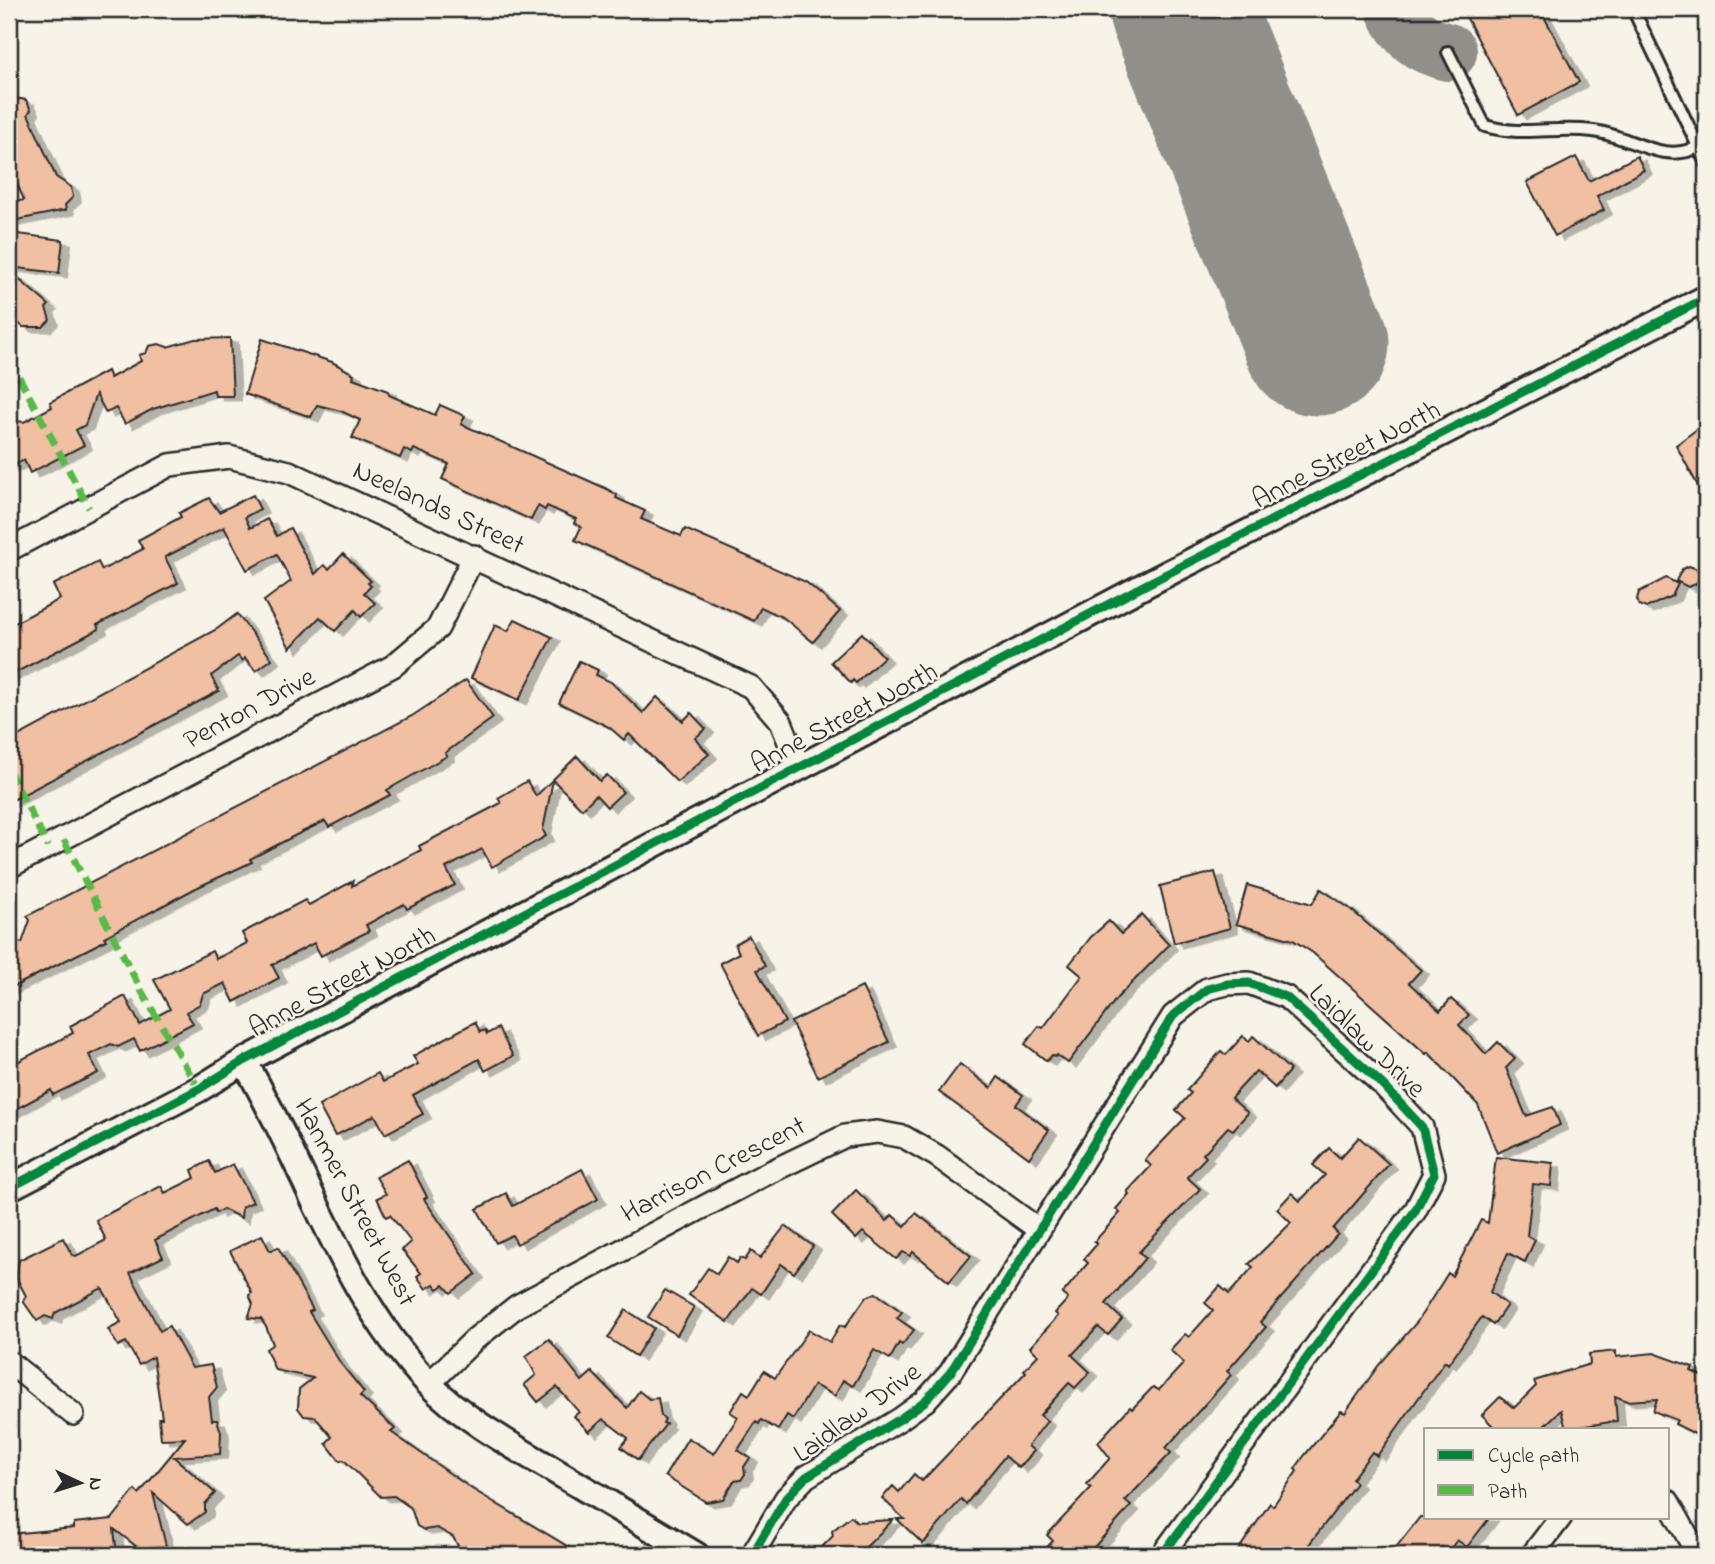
<svg xmlns="http://www.w3.org/2000/svg" width="1715" height="1564" font-family="'Indie Flower',sans-serif">
<style>
.lines{fill:none;stroke-linecap:round;stroke-linejoin:round}
.taxiway{stroke:#918f8a;stroke-width:58}
.runway{stroke:#918f8a;stroke-width:145}
.building{fill:#f1bfa2;stroke:#2b2b2b;stroke-width:2;filter:url(#shadow)}
.service-casing{stroke:#2b2b2b;stroke-width:16}
.minor-casing{stroke:#2b2b2b;stroke-width:26}
.tertiary-casing{stroke:#2b2b2b;stroke-width:30}
.service{stroke:#f7f3e8;stroke-width:10}
.minor{stroke:#f7f3e8;stroke-width:21}
.tertiary{stroke:#f7f3e8;stroke-width:24}
.quiet{stroke:#58b947;stroke-width:7;stroke-dasharray:14 7;stroke-linecap:butt}
.cycleway-casing{stroke:#f7f3e8;stroke-width:13}
.cycleway{stroke:#00873e;stroke-width:9}
.labels{text-anchor:middle;dominant-baseline:central;stroke-width:5;stroke-linejoin:round;paint-order:stroke}
.street-label{font-size:28px;fill:#2b2b2b;stroke:#f7f3e8}
</style>
<defs>
<filter id="shadow"><feDropShadow dx="8" dy="4.5" stdDeviation="0" flood-color="#0004"/></filter>
</defs>
<rect width="100%" height="100%" fill="#f7f3e8"/>
<filter id="ink" filterUnits="userSpaceOnUse"><feTurbulence type="fractalNoise" baseFrequency=".0143" numOctaves="2"/><feDisplacementMap in="SourceGraphic" scale="14" xChannelSelector="R" yChannelSelector="G"/><feConvolveMatrix kernelMatrix="1 2 1 2 8 2 1 2 1" color-interpolation-filters="sRGB"/></filter>
<g filter="url(#ink)">
<g class="lines">
<path class="taxiway" d="M 1395,9 C 1406,34 1422,46 1448,52"/>
<path class="runway" d="M 1181,9 L 1317,343"/>
</g>
<g class="building">
<path d="M 1462,9 L 1540,9 L 1579,82 L 1518,115 Z"/>
<path d="M 9,97 L 26,100 L 31,110 L 28,114 L 56,177 L 71,187 L 73,197 L 65,205 L 66,210 L 12,221 L 9,203 L 24,200 L 9,165 Z"/>
<path d="M 1637,156 L 1644,170 L 1597,196 L 1604,210 L 1555,236 L 1527,182 L 1576,157 L 1589,181 Z"/>
<path d="M 11,233 L 63,240 L 59,273 L 9,267 Z"/>
<path d="M 9,271 L 49,305 L 46,308 L 50,320 L 43,327 L 23,327 L 9,315 Z"/>
<path d="M 230,338 L 233,396 L 215,396 L 214,390 L 153,409 L 125,424 L 116,408 L 106,413 L 96,394 L 85,425 L 76,430 L 84,445 L 30,473 L 24,460 L 9,468 L 9,420 L 24,422 L 52,407 L 50,402 L 107,371 L 110,378 L 141,361 L 139,355 L 146,353 L 149,346 L 159,344 L 167,347 L 195,339 Z"/>
<path d="M 262,339 L 332,362 L 354,374 L 353,378 L 388,391 L 389,395 L 435,415 L 440,405 L 465,416 L 461,424 L 605,488 L 617,495 L 616,498 L 645,511 L 641,519 L 681,536 L 685,529 L 806,582 L 840,611 L 813,642 L 784,618 L 761,607 L 754,621 L 575,540 L 581,527 L 574,523 L 576,519 L 547,506 L 545,510 L 538,506 L 531,520 L 442,479 L 449,464 L 414,449 L 412,453 L 404,449 L 400,458 L 352,438 L 360,420 L 341,411 L 317,405 L 311,417 L 245,394 Z"/>
<path d="M 1701,426 L 1703,430 L 1706,428 L 1706,501 L 1676,445 Z"/>
<path d="M 253,495 L 260,509 L 245,517 L 250,528 L 267,519 L 277,536 L 290,528 L 315,574 L 324,565 L 329,569 L 343,554 L 371,581 L 368,583 L 371,586 L 364,593 L 375,603 L 361,617 L 355,610 L 335,631 L 320,617 L 290,648 L 264,601 L 291,581 L 277,554 L 247,570 L 224,527 L 165,557 L 178,583 L 97,625 L 99,629 L 9,676 L 9,626 L 60,599 L 53,585 L 98,562 L 102,570 L 143,549 L 138,540 L 181,517 L 179,513 L 209,498 L 219,512 Z"/>
<path d="M 1689,566 L 1697,569 L 1699,577 L 1696,584 L 1688,587 L 1676,581 L 1682,569 Z"/>
<path d="M 1666,578 L 1678,584 L 1672,596 L 1646,608 L 1639,605 L 1637,599 L 1639,592 Z"/>
<path d="M 237,614 L 272,659 L 256,671 L 245,658 L 242,661 L 238,656 L 211,676 L 219,691 L 9,802 L 9,741 L 217,629 Z"/>
<path d="M 515,619 L 552,637 L 519,700 L 471,678 L 495,625 L 508,631 Z"/>
<path d="M 862,633 L 884,657 L 856,683 L 853,680 L 851,683 L 831,662 Z"/>
<path d="M 579,661 L 598,670 L 596,675 L 611,682 L 643,713 L 657,697 L 683,721 L 691,713 L 706,729 L 695,738 L 709,754 L 677,782 L 629,734 L 624,740 L 609,727 L 559,703 Z"/>
<path d="M 466,680 L 493,718 L 445,753 L 447,756 L 387,790 L 390,795 L 329,827 L 325,821 L 298,834 L 250,859 L 252,862 L 196,888 L 104,937 L 106,940 L 9,989 L 9,939 L 22,943 L 30,920 L 27,916 L 412,716 Z"/>
<path d="M 577,756 L 600,781 L 607,775 L 623,792 L 607,807 L 596,795 L 582,809 L 553,780 L 543,830 L 546,836 L 492,867 L 482,849 L 446,868 L 455,885 L 407,909 L 404,904 L 366,925 L 369,931 L 321,956 L 314,943 L 299,951 L 272,965 L 279,978 L 234,1002 L 225,983 L 203,994 L 200,1004 L 186,1012 L 193,1023 L 140,1051 L 134,1039 L 118,1047 L 111,1044 L 89,1055 L 98,1073 L 53,1095 L 51,1090 L 9,1113 L 9,1066 L 73,1033 L 70,1026 L 125,996 L 140,1025 L 170,1009 L 154,980 L 212,951 L 216,959 L 247,943 L 242,933 L 305,900 L 309,905 L 353,881 L 352,886 L 421,850 L 419,846 L 501,803 L 498,798 L 527,781 L 536,796 Z"/>
<path d="M 1215,872 L 1230,928 L 1174,943 L 1160,886 Z"/>
<path d="M 1247,885 L 1312,904 L 1321,889 L 1349,908 L 1421,970 L 1409,983 L 1440,1011 L 1451,999 L 1469,1015 L 1459,1025 L 1486,1054 L 1498,1042 L 1515,1059 L 1506,1068 L 1526,1116 L 1553,1107 L 1560,1125 L 1497,1153 L 1478,1105 L 1428,1052 L 1426,1054 L 1313,953 L 1293,940 L 1236,924 Z"/>
<path d="M 1142,915 L 1169,945 L 1117,998 L 1068,1063 L 1057,1055 L 1055,1057 L 1052,1055 L 1047,1061 L 1025,1044 L 1039,1026 L 1043,1028 L 1082,976 L 1069,965 L 1091,937 L 1109,921 L 1121,934 Z"/>
<path d="M 749,936 L 765,966 L 757,970 L 785,1022 L 758,1036 L 720,963 L 739,953 L 735,944 Z"/>
<path d="M 862,987 L 889,1042 L 818,1077 L 791,1022 Z"/>
<path d="M 475,1022 L 480,1032 L 485,1030 L 487,1034 L 498,1028 L 513,1056 L 485,1071 L 479,1059 L 413,1095 L 423,1114 L 385,1134 L 375,1115 L 335,1136 L 319,1106 L 378,1073 L 383,1082 L 418,1064 L 413,1056 Z"/>
<path d="M 1243,1036 L 1249,1041 L 1253,1036 L 1290,1070 L 1275,1088 L 1256,1071 L 1231,1098 L 1248,1113 L 1233,1130 L 1228,1127 L 1203,1154 L 1206,1157 L 1187,1177 L 1200,1189 L 1139,1252 L 1145,1258 L 1106,1304 L 1122,1319 L 1108,1335 L 1098,1327 L 1072,1355 L 1090,1372 L 1075,1388 L 1069,1383 L 1040,1415 L 1047,1421 L 1028,1446 L 1034,1451 L 1019,1468 L 1005,1456 L 966,1504 L 961,1499 L 923,1544 L 897,1519 L 904,1519 L 882,1498 L 893,1486 L 899,1492 L 914,1474 L 922,1481 L 1026,1372 L 1024,1370 L 1038,1355 L 1030,1347 L 1058,1316 L 1055,1313 L 1068,1299 L 1062,1294 L 1088,1263 L 1084,1259 L 1097,1244 L 1094,1242 L 1120,1213 L 1116,1209 L 1129,1194 L 1127,1192 L 1151,1166 L 1145,1160 L 1185,1118 L 1176,1110 L 1191,1093 L 1187,1090 L 1221,1051 L 1226,1055 Z"/>
<path d="M 960,1064 L 991,1088 L 998,1077 L 1023,1095 L 1016,1105 L 1049,1130 L 1029,1158 L 939,1092 Z"/>
<path d="M 1359,1137 L 1389,1164 L 1333,1229 L 1338,1234 L 1260,1322 L 1266,1327 L 1227,1371 L 1231,1375 L 1166,1448 L 1171,1453 L 1125,1501 L 1131,1506 L 1087,1555 L 1039,1555 L 1053,1541 L 1047,1535 L 1091,1488 L 1087,1484 L 1110,1458 L 1098,1442 L 1130,1407 L 1132,1409 L 1153,1387 L 1159,1390 L 1184,1363 L 1170,1350 L 1185,1334 L 1189,1337 L 1213,1310 L 1205,1303 L 1220,1286 L 1229,1294 L 1253,1267 L 1249,1264 L 1291,1223 L 1277,1209 L 1292,1193 L 1300,1201 L 1325,1175 L 1313,1165 L 1329,1148 L 1340,1158 Z"/>
<path d="M 1496,1157 L 1553,1163 L 1551,1186 L 1533,1184 L 1527,1236 L 1535,1240 L 1525,1262 L 1508,1253 L 1490,1292 L 1507,1305 L 1493,1325 L 1482,1317 L 1448,1364 L 1445,1361 L 1377,1456 L 1372,1452 L 1352,1479 L 1356,1483 L 1301,1555 L 1235,1555 L 1270,1503 L 1273,1506 L 1297,1471 L 1295,1469 L 1304,1456 L 1341,1411 L 1345,1413 L 1378,1366 L 1417,1322 L 1448,1273 L 1452,1276 L 1481,1220 L 1488,1223 Z"/>
<path d="M 408,1160 L 427,1197 L 424,1199 L 476,1274 L 451,1293 L 444,1285 L 438,1289 L 434,1284 L 426,1289 L 417,1276 L 421,1273 L 402,1250 L 411,1242 L 390,1215 L 386,1217 L 377,1198 L 386,1194 L 376,1177 Z"/>
<path d="M 209,1161 L 215,1173 L 233,1164 L 253,1202 L 242,1207 L 241,1218 L 223,1209 L 216,1213 L 214,1209 L 155,1240 L 163,1257 L 130,1273 L 160,1331 L 169,1326 L 192,1368 L 211,1365 L 217,1387 L 209,1397 L 212,1420 L 217,1420 L 221,1432 L 220,1454 L 174,1457 L 215,1493 L 205,1504 L 205,1512 L 188,1524 L 153,1493 L 166,1546 L 151,1547 L 146,1554 L 114,1529 L 117,1555 L 9,1555 L 9,1534 L 74,1528 L 74,1523 L 112,1519 L 135,1490 L 139,1494 L 185,1438 L 161,1439 L 159,1418 L 162,1418 L 153,1357 L 139,1365 L 126,1342 L 118,1346 L 108,1329 L 121,1322 L 102,1288 L 55,1313 L 53,1319 L 45,1316 L 37,1321 L 23,1301 L 26,1296 L 16,1277 L 19,1260 L 63,1238 L 72,1255 L 76,1256 L 106,1240 L 96,1220 L 161,1186 L 165,1193 L 195,1178 L 192,1170 Z"/>
<path d="M 582,1169 L 598,1199 L 517,1244 L 512,1235 L 496,1243 L 477,1209 L 506,1193 L 513,1206 Z"/>
<path d="M 856,1190 L 887,1221 L 892,1215 L 905,1226 L 916,1213 L 971,1256 L 949,1282 L 913,1252 L 910,1256 L 903,1252 L 896,1259 L 863,1232 L 856,1239 L 832,1215 Z"/>
<path d="M 785,1226 L 813,1246 L 794,1273 L 781,1264 L 761,1294 L 752,1288 L 728,1322 L 689,1295 L 708,1268 L 717,1274 L 728,1257 L 737,1263 L 740,1258 L 745,1260 L 751,1251 L 760,1258 Z"/>
<path d="M 262,1235 L 270,1251 L 278,1247 L 313,1310 L 309,1312 L 341,1364 L 364,1392 L 360,1396 L 395,1429 L 391,1432 L 472,1489 L 582,1555 L 463,1555 L 453,1537 L 437,1528 L 424,1530 L 417,1526 L 411,1508 L 394,1496 L 381,1497 L 344,1460 L 340,1461 L 326,1443 L 332,1437 L 315,1417 L 304,1416 L 298,1408 L 299,1389 L 313,1378 L 275,1370 L 266,1349 L 273,1344 L 266,1327 L 261,1319 L 248,1318 L 253,1304 L 249,1295 L 252,1293 L 230,1251 Z"/>
<path d="M 665,1290 L 694,1307 L 677,1335 L 648,1317 Z"/>
<path d="M 876,1293 L 902,1312 L 897,1318 L 914,1330 L 902,1345 L 899,1343 L 890,1359 L 874,1350 L 853,1386 L 843,1380 L 835,1396 L 814,1385 L 793,1419 L 787,1415 L 778,1430 L 761,1420 L 759,1424 L 756,1422 L 738,1450 L 750,1458 L 744,1467 L 745,1474 L 741,1480 L 734,1481 L 723,1499 L 706,1502 L 665,1476 L 688,1438 L 714,1454 L 738,1417 L 730,1412 L 743,1391 L 749,1395 L 764,1371 L 775,1378 L 809,1330 L 830,1342 L 840,1325 L 845,1327 L 866,1297 Z"/>
<path d="M 626,1310 L 654,1328 L 636,1356 L 608,1338 Z"/>
<path d="M 549,1339 L 582,1381 L 592,1372 L 627,1408 L 639,1391 L 649,1399 L 658,1398 L 661,1416 L 665,1419 L 663,1423 L 666,1424 L 638,1460 L 621,1447 L 628,1438 L 603,1419 L 589,1432 L 574,1416 L 579,1412 L 557,1387 L 538,1402 L 524,1385 L 536,1375 L 526,1356 Z"/>
<path d="M 1616,1351 L 1616,1357 L 1654,1353 L 1693,1367 L 1691,1371 L 1706,1378 L 1706,1416 L 1697,1435 L 1675,1424 L 1677,1420 L 1653,1411 L 1657,1399 L 1627,1401 L 1615,1396 L 1617,1421 L 1566,1429 L 1561,1410 L 1541,1429 L 1496,1429 L 1482,1415 L 1500,1397 L 1514,1408 L 1536,1386 L 1534,1381 L 1590,1364 L 1589,1354 Z"/>
<path d="M 851,1516 L 857,1522 L 893,1520 L 858,1555 L 814,1555 L 833,1536 L 832,1531 Z"/>
<path d="M 1420,1517 L 1490,1517 L 1467,1547 L 1457,1540 L 1448,1552 L 1442,1547 L 1435,1555 L 1390,1555 Z"/>
</g>
<g class="lines">
<g class="service-casing">
<g id="service">
<path d="M 1633,9 L 1706,163"/>
<path d="M 1448,52 L 1485,126 C 1524,137 1555,126 1593,131 C 1629,135 1662,165 1698,147"/>
</g>
</g>
<g class="minor-casing">
<g id="minor">
<path d="M 9,550 L 170,465 L 229,457 L 289,472 L 751,687 L 781,722 L 800,769"/>
<path d="M 9,867 L 393,666 L 438,628 L 474,556"/>
<path d="M 9,1362 L 73,1414"/>
<path d="M 429,1384 L 475,1339 L 517,1306 L 762,1176 L 845,1136 L 877,1132 L 904,1137 L 937,1156 L 1038,1229"/>
<path d="M 1668,1501 L 1698,1555"/>
<path d="M 752,1555 L 786,1498 L 806,1477 L 900,1419 L 925,1401 L 950,1373 L 1173,1016 L 1207,989 L 1227,984 L 1249,983 L 1286,997 L 1383,1085 L 1422,1127 L 1434,1174 L 1415,1211 L 1162,1555"/>
<path d="M 1532,1555 L 1561,1517"/>
</g>
</g>
<g class="tertiary-casing">
<g id="tertiary">
<path d="M 244,1061 C 306,1166 342,1293 428,1383 C 461,1417 509,1444 550,1468 C 599,1497 647,1526 696,1555"/>
<path d="M 9,1188 L 199,1089 L 244,1061 L 1147,584 L 1706,298"/>
</g>
</g>
<use href="#service" class="service"/>
<use href="#minor" class="minor"/>
<use href="#tertiary" class="tertiary"/>
<g class="quiet">
<path d="M 9,358 L 89,508"/>
<path d="M 9,770 L 48,847"/>
<path d="M 64,840 L 142,992 L 199,1089"/>
</g>
<g class="cycleway-casing">
<g id="cycleway">
<path d="M 9,1188 L 199,1089 L 244,1061 L 1147,584 L 1706,298"/>
<path d="M 752,1555 L 786,1498 L 806,1477 L 900,1419 L 925,1401 L 950,1373 L 1173,1016 L 1207,989 L 1227,984 L 1249,983 L 1286,997 L 1383,1085 L 1422,1127 L 1434,1174 L 1415,1211 L 1162,1555"/>
</g>
</g>
<use href="#cycleway" class="cycleway"/>
</g>
</g>
<g class="labels">
<g class="street-label">
<text transform="translate(1347 456) rotate(-27)">Anne Street North</text>
<text transform="translate(438 509) rotate(25)">Neelands Street</text>
<text transform="translate(250 710) rotate(-28)">Penton Drive</text>
<text transform="translate(845 719) rotate(-28)">Anne Street North</text>
<text transform="translate(343 983) rotate(-28)">Anne Street North</text>
<text transform="translate(1366 1042) rotate(44)">Laidlaw Drive</text>
<text transform="translate(714 1171) rotate(-27)">Harrison Crescent</text>
<text transform="translate(354 1203) rotate(62)">Hanmer Street West</text>
<text transform="translate(858 1414) rotate(-36)">Laidlaw Drive</text>
</g>
</g>
<rect width="1715" height="1564" fill="none" stroke="#f7f3e8" stroke-width="35"/>
<rect x="18" y="18" width="1680" height="1529" fill="none" stroke="#2b2b2b" stroke-width="2.5" filter="url(#ink)"/>
<rect x="1424" y="1428" width="245" height="91" fill="#f7f3e8" stroke="#a5a39c" stroke-width="2"/>
<rect x="1438" y="1450" width="35" height="10" fill="#00873e" stroke="#a5a39c" stroke-width="2"/>
<text x="1488" y="1462" font-size="21" fill="#2b2b2b">Cycle path</text>
<rect x="1438" y="1485" width="35" height="10" fill="#58b947" stroke="#a5a39c" stroke-width="2"/>
<text x="1488" y="1498" font-size="21" fill="#2b2b2b">Path</text>
<g transform="translate(80 1483) rotate(94)" stroke="#f7f3e8" stroke-width="5" paint-order="stroke">
<path d="M0-5L12 26L0 18L-12 26Z" fill="#2b2b2b"/>
<text y="-10" font-size="19" font-weight="bold" text-anchor="middle" fill="#2b2b2b">N</text>
</g>
</svg>
